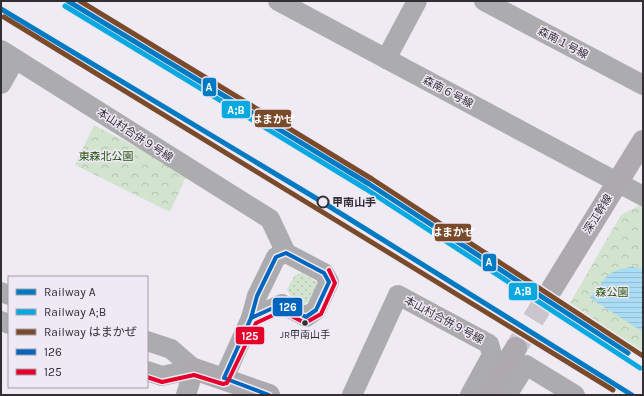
<svg xmlns="http://www.w3.org/2000/svg" width="644" height="396" font-family="Karla,'Noto Sans JP',sans-serif">
<style>
.grass{fill:url(#grass-dots)}
.park{fill:url(#park-crowns)}
.water{fill:url(#water-rules)}
.lines{fill:none;stroke-linecap:round;stroke-linejoin:round}
.secondary-tunnel{stroke:#c9c5cc;stroke-width:22;stroke-dasharray:22 11;stroke-linecap:butt}
.street{stroke:#acabae;stroke-width:20}
.secondary{stroke:#acaaae;stroke-width:22}
.bus-1-casing{stroke:#efe8f5;stroke-width:7}
.bus-2-casing{stroke:#efe8f5;stroke-width:7}
.bus-1{stroke:#0065bd;stroke-width:4}
.bus-2{stroke:#e4002b;stroke-width:4}
.rail-1-casing{stroke:#efe8f5;stroke-width:8}
.rail-2-casing{stroke:#efe8f5;stroke-width:8}
.rail-3-casing{stroke:#efe8f5;stroke-width:8}
.rail-1{stroke:#007ac2;stroke-width:5}
.rail-2{stroke:#08a9e1;stroke-width:5}
.rail-3{stroke:#7a4b2a;stroke-width:5}
.stop-dot{fill:#efe8f5;stroke:#322f34;stroke-width:2}
.bus-dot{fill:#322f34;stroke:#efe8f5;stroke-width:1.5}
.labels{text-anchor:middle;dominant-baseline:central;stroke-width:3;stroke-linejoin:round;paint-order:stroke}
.bus-label{font-size:10px;fill:#322f34;stroke:#efe8f5}
.street-label{font-size:11px;fill:#322f34;stroke:#efe8f5}
.park-label{font-size:11px;fill:#24570e;stroke:#efe8f5}
.stop-label{font-size:11px;font-weight:bold;fill:#322f34;stroke:#efe8f5;text-anchor:start}
.line-badge{stroke:#efe8f5;stroke-width:1.5}
.badge-label{font-size:11px;text-anchor:middle;font-weight:bold;fill:#fff}
</style>
<defs>
<pattern id="grass-dots" width="8" height="8" patternUnits="userSpaceOnUse"><rect width="8" height="8" fill="#d2e3ce"/><path d="M2 2h.1M6 6h.1" fill="none" stroke="#b5c3b2" stroke-width="1.8" stroke-linecap="round"/></pattern>
<pattern id="park-crowns" width="20" height="18" patternUnits="userSpaceOnUse"><rect width="20" height="18" fill="#d2e3ce"/><path d="M2 6a3 3 0 1 1 6 0M12 15a3 3 0 1 1 6 0" fill="none" stroke="#b5c3b2"/></pattern>
<pattern id="water-rules" width="6" height="5" patternUnits="userSpaceOnUse"><rect width="6" height="5" fill="#abdcf5"/><path d="M0 2.5h6" fill="none" stroke="#94bdd3"/></pattern>
</defs>
<rect width="100%" height="100%" fill="#efebf2"/>
<path class="grass" d="M 302,273 L 317,282 L 318,287 L 310,301 L 304,304 L 290,295 L 287,289 L 295,275 Z"/>
<g class="park">
<path d="M 94,125 L 187,174 L 170,212 L 75,165 Z"/>
<path d="M 640,205 L 643,207 L 643,352 L 570,303 L 621,215 Z"/>
</g>
<path class="water" d="M 632,267 L 643,269 L 643,332 L 590,298 C 605,279 606,270 632,267 Z"/>
<g class="lines">
<path class="secondary-tunnel" d="M 516,348 L 553,287"/>
<g class="street">
<path d="M 278,1 L 643,196"/>
<path d="M 484,1 L 643,85"/>
<path d="M 1,50 L 270,219 L 286,253"/>
<path d="M 386,59 L 417,1"/>
<path d="M 1,84 L 15,59"/>
<path d="M 1,292 L 9,295"/>
<path d="M 251,318 L 282,304 L 306,317 L 316,310 L 329,282 L 324,273 L 286,253"/>
<path d="M 1,321 L 9,324"/>
<path d="M 147,341 L 171,349 L 194,369"/>
<path d="M 147,371 L 162,376 L 194,369"/>
<path d="M 224,378 L 251,318 L 257,296 L 276,257 L 286,253"/>
<path d="M 186,395 L 194,369"/>
<path d="M 352,395 L 398,295 L 489,344 L 492,355 L 470,395"/>
<path d="M 507,395 L 526,365 L 575,395"/>
</g>
<g class="secondary">
<path d="M 553,287 L 643,141"/>
<path d="M 194,369 L 269,395"/>
<path d="M 487,395 L 516,348"/>
</g>
<g class="bus-1-casing">
<g id="bus-1">
<path d="M 286,253 L 324,273 L 329,282 L 316,310 L 306,317 L 282,304 L 251,318 L 257,296 L 276,257 Z"/>
<path d="M 251,318 L 224,378 L 269,395"/>
</g>
</g>
<g class="bus-2-casing">
<path id="bus-2" d="M 147,377 L 162,382 L 194,375 L 223,384 L 227,383 L 256,323 L 282,311 L 305,323 L 321,314 L 335,283 L 329,270"/>
</g>
<use href="#bus-1" class="bus-1"/>
<use href="#bus-2" class="bus-2"/>
<g class="rail-1-casing">
<g id="rail-1">
<path d="M 68,1 L 369,184 L 628,353"/>
<path d="M 1,9 L 319,200 L 632,395"/>
</g>
</g>
<g class="rail-2-casing">
<path id="rail-2" d="M 65,6 L 366,189 L 640,368"/>
</g>
<g class="rail-3-casing">
<g id="rail-3">
<path d="M 80,1 L 372,179 L 643,356"/>
<path d="M 4,17 L 613,390"/>
</g>
</g>
<use href="#rail-1" class="rail-1"/>
<use href="#rail-2" class="rail-2"/>
<use href="#rail-3" class="rail-3"/>
</g>
<circle class="stop-dot" cx="323" cy="202" r="5.5"/>
<circle class="bus-dot" cx="305" cy="323" r="3.5"/>
<g class="labels">
<g class="bus-label">
<text x="305" y="335">JR甲南山手</text>
</g>
<g class="street-label">
<text transform="translate(563 43) rotate(28)">森南１号線</text>
<text transform="translate(448 92) rotate(28)">森南６号線</text>
<text transform="translate(135 135) rotate(33)">本山村合併９号線</text>
<text transform="translate(598 214) rotate(-58)">深江幹線</text>
<text transform="translate(444 320) rotate(28)">本山村合併９号線</text>
</g>
<g class="park-label">
<text x="106" y="156">東森北公園</text>
<text x="612" y="292">森公園</text>
</g>
<g class="stop-label">
<text x="332" y="202">甲南山手</text>
</g>
</g>
<g class="line-badge">
<rect x="202" y="77" width="15" height="20" rx="4" fill="#007ac2"/>
<rect x="221" y="100" width="30" height="19" rx="4" fill="#08a9e1"/>
<rect x="254" y="109" width="38" height="19" rx="4" fill="#7a4b2a"/>
<rect x="434" y="223" width="38" height="19" rx="4" fill="#7a4b2a"/>
<rect x="482" y="253" width="15" height="19" rx="4" fill="#007ac2"/>
<rect x="508" y="282" width="30" height="19" rx="4" fill="#08a9e1"/>
<rect x="272" y="297" width="31" height="20" rx="4" fill="#0065bd"/>
<rect x="235" y="326" width="30" height="19" rx="4" fill="#e4002b"/>
</g>
<g class="badge-label">
<text x="209" y="91">A</text>
<text x="236" y="114">A;B</text>
<text x="273" y="123">はまかぜ</text>
<text x="453" y="236">はまかぜ</text>
<text x="489" y="266">A</text>
<text x="523" y="295">A;B</text>
<text x="288" y="311">126</text>
<text x="250" y="340">125</text>
</g>
<rect width="644" height="396" fill="none" stroke="#322f34" stroke-width="4"/>
<rect x="8" y="276" width="140" height="112" fill="#efe8f5" stroke="#a39ea8"/>
<rect x="16" y="289" width="20" height="6" fill="#007ac2" stroke="#a39ea8"/>
<text x="44" y="296" font-size="12" fill="#322f34">Railway A</text>
<rect x="16" y="309" width="20" height="6" fill="#08a9e1" stroke="#a39ea8"/>
<text x="44" y="316" font-size="12" fill="#322f34">Railway A;B</text>
<rect x="16" y="329" width="20" height="6" fill="#7a4b2a" stroke="#a39ea8"/>
<text x="44" y="336" font-size="12" fill="#322f34">Railway はまかぜ</text>
<rect x="16" y="349" width="20" height="6" fill="#0065bd" stroke="#a39ea8"/>
<text x="44" y="356" font-size="12" fill="#322f34">126</text>
<rect x="16" y="369" width="20" height="6" fill="#e4002b" stroke="#a39ea8"/>
<text x="44" y="376" font-size="12" fill="#322f34">125</text>
</svg>
